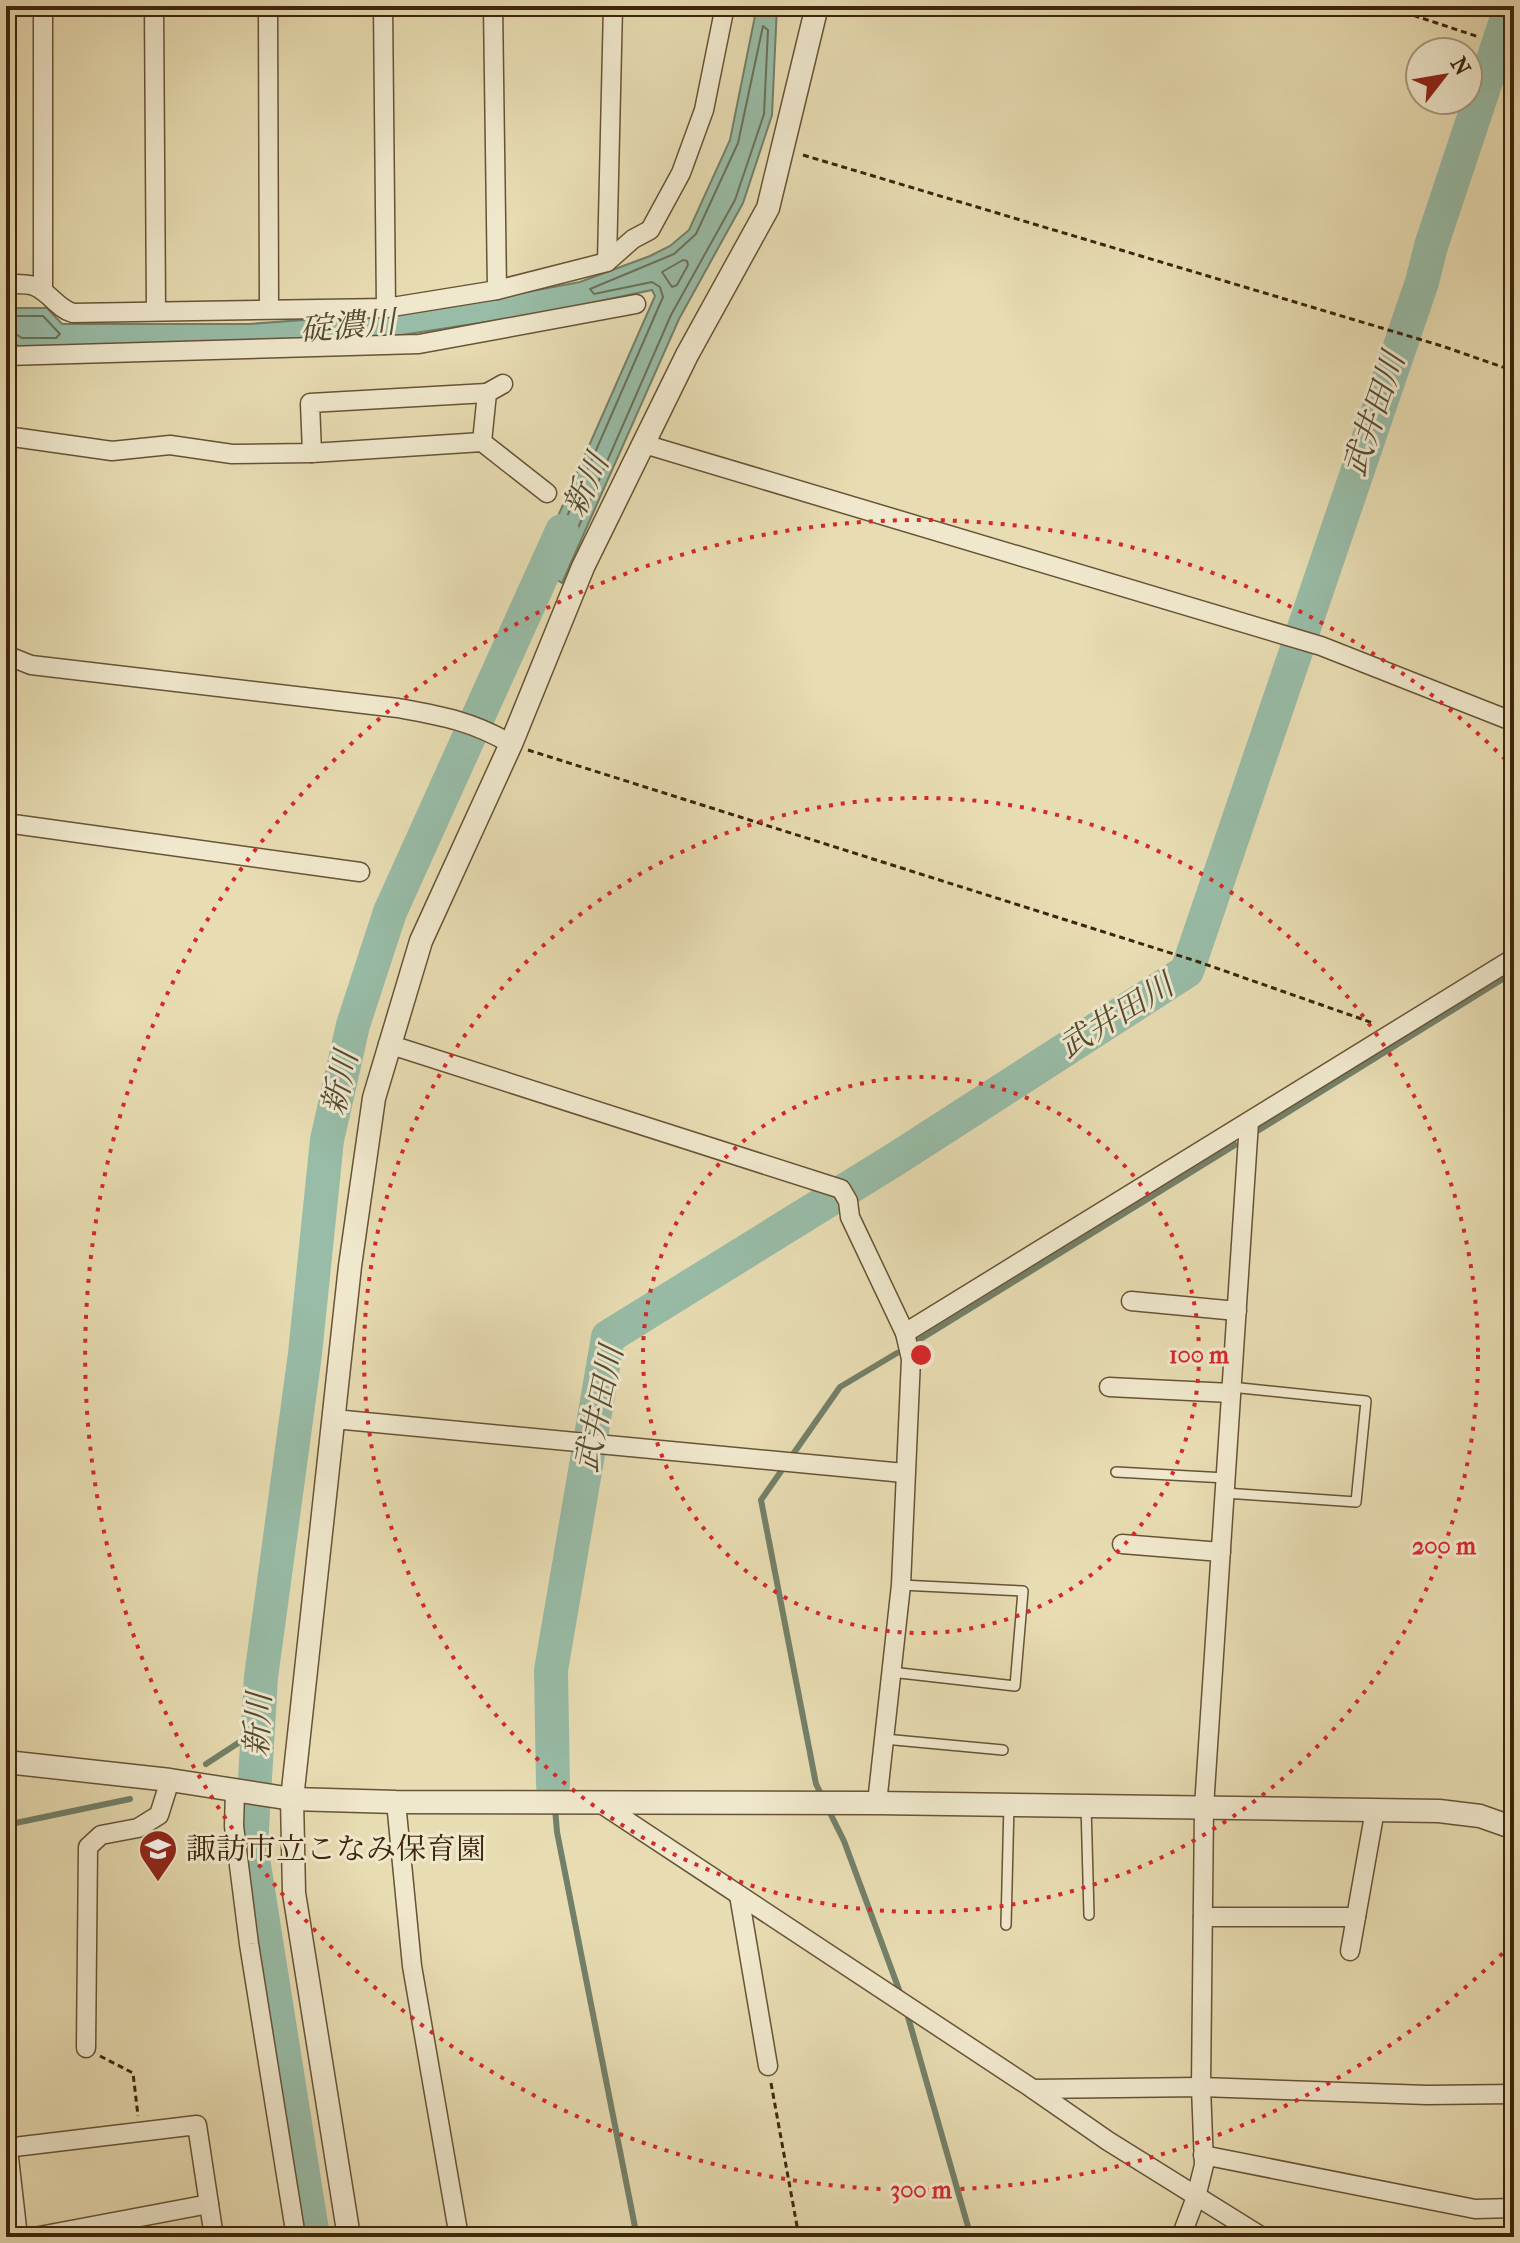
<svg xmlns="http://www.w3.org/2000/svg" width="1520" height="2243" font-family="'IM FELL French Canon','Noto Serif JP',serif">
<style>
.water{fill:#98bca7;stroke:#738069;stroke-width:2}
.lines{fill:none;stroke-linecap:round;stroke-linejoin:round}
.shore{stroke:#6a7059;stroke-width:2}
.stream{stroke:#738069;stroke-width:6}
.river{stroke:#98bca7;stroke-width:34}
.service-casing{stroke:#675335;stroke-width:12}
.minor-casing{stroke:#675335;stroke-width:21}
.tertiary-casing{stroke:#675335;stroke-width:25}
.path{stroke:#3c250b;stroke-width:3;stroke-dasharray:6 4;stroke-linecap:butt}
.service{stroke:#f0e8cd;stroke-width:9}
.minor{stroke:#f0e8cd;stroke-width:18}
.tertiary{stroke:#f0e8cd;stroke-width:22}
.ring{fill:none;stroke:#d62828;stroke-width:4;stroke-dasharray:4 8}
.labels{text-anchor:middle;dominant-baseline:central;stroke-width:6;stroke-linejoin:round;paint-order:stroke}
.poi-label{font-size:30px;fill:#3c250b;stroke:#f0e8cd;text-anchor:start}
.water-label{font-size:32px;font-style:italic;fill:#534b32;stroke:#f0e8cd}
.centre{fill:#d62828;stroke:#f0e8cd;stroke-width:4}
.ring-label{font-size:24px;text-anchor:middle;font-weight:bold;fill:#d62828;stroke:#f0e8cd;stroke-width:6;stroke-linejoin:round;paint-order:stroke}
</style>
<rect width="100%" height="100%" fill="#e8dcb2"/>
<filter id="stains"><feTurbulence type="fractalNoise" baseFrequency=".0025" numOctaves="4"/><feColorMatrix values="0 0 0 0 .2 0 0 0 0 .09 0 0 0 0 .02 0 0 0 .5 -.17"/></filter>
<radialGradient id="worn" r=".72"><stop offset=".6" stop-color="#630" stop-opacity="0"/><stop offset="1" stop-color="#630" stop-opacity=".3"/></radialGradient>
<path class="water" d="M 757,6 L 777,6 L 772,115 L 743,203 L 679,319 L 562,583 L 536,566 L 655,296 L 652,290 L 544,313 L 382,338 L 248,345 L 18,346 L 12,341 L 6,341 L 6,308 L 47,308 L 62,324 L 249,324 L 369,315 L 452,306 L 580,282 L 650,256 L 670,246 L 689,230 L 730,140 Z"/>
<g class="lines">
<g class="shore">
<path d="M 763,26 L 768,30 L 764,114 L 735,200 L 671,315 L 561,567 L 556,569 L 548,564 L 548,560 L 663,297 L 660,287 L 652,282 L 594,294 L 590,289 L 674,254 L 696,234 L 738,143 Z"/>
<path d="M 683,260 L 687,261 L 688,265 L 677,285 L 672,287 L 662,272 Z"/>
<path d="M 6,316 L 43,316 L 60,334 L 56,338 L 22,338 L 14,333 L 6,333"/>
</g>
<g class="stream">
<path d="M 1259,1130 L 1514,972"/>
<path d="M 919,1340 L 1235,1145"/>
<path d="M 206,1764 L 258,1730"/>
<path d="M 553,1785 L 554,1797"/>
<path d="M 823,1798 L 816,1784 L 761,1500 L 840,1387 L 897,1353"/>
<path d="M 555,1808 L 557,1832 L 637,2237"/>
<path d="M 828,1809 L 844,1841 L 901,1995"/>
<path d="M 6,1825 L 130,1799"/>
<path d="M 906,2010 L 971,2237"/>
</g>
<g class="river">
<path d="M 553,1785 L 551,1670 L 608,1337 L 897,1158 L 1187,971 L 1422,282 L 1431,246 L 1511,6"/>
<path d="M 313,2237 L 251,1846 L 261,1677 L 305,1354 L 327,1140 L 353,1025 L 390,912 L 562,531"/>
</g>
<g class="service-casing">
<g id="service">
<path d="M 1116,1472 L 1226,1478"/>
<path d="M 1225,1493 L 1356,1502 L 1366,1401 L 1231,1387"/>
<path d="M 891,1672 L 1015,1686 L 1023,1591 L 901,1585"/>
<path d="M 884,1739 L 1003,1750"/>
<path d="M 1086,1805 L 1089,1915"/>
<path d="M 1006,1925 L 1009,1804"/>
</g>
</g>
<g class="minor-casing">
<g id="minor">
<path d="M 154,6 L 156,311"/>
<path d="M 268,6 L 269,309"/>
<path d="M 383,6 L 386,308"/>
<path d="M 493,6 L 497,290"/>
<path d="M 607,262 L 613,6"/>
<path d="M 6,284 C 15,284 26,283 34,286 C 50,292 56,308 73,313 L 386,308 L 497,290 L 607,262 L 633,239 L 650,230 L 681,173 L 704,110 L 725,6"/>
<path d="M 43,291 L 43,6"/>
<path d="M 6,356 L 419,344 L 636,304"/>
<path d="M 6,436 L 112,451 L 170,445 L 232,454 L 312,453 L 482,442 L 547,493"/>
<path d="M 482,442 L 487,393 L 503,384"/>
<path d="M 644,444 L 1321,646 L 1514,722"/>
<path d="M 312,453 L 310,403 L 487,393"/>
<path d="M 6,655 L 31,665 L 398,708 C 442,716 472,721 511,744"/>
<path d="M 6,823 L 360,872"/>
<path d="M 388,1044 L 841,1189 L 848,1201 L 850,1217 L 905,1333 L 911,1359 L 901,1585 L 877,1803"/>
<path d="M 1131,1301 L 1237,1311"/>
<path d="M 905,1333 L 1514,958"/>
<path d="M 1109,1387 L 1231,1393"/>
<path d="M 334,1419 L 904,1473"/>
<path d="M 1122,1544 L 1221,1552"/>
<path d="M 235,1791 L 234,1826 L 249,1944 L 296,2237"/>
<path d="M 597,1801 L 1033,2089 L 1108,2141 L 1262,2237"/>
<path d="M 396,1802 L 412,1966 L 459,2237"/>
<path d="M 739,1895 L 768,2066"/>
<path d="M 1203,1917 L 1356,1917"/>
<path d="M 1350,1951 L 1375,1810"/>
<path d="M 86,2048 L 88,1847 L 101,1835 L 138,1828 L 159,1815 L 170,1780"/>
<path d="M 1033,2089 L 1201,2087 L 1427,2095 L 1514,2094"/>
<path d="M 6,2148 L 197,2125 L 214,2237"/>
<path d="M 8,2149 L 18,2237"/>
<path d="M 1203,2155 L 1475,2209 L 1514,2208"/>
<path d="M 34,2237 L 209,2204"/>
<path d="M 1181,2237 L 1196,2197 L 1204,2165 L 1201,2087 L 1204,1807 L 1249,1122"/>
</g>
</g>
<g class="tertiary-casing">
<g id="tertiary">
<path d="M 6,1762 L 170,1780 L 292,1799 L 396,1802 L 877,1803 L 1439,1811 L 1480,1816 L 1514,1828"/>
<path d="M 349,2237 L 294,1893 L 292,1799 L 350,1266 L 374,1098 L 421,941 L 511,744 L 583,567 L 687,355 L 768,208 L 817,6"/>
</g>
</g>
<g class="path">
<path d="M 1385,6 L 1479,37"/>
<path d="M 803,155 L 1442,346 L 1514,371"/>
<path d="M 528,750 L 1199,962 L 1373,1023"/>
<path d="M 100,2056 L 133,2073 L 138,2116"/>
<path d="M 771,2083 L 799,2237"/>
</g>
<use href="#service" class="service"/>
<use href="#minor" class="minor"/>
<use href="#tertiary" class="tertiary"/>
</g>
<g class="ring">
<circle cx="921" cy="1355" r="278"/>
<circle cx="921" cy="1355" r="557"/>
<path d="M1511 1945A835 835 0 1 1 1511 765"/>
</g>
<defs>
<g id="school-pin" transform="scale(2)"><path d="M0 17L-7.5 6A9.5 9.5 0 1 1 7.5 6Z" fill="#8f2418" stroke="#f0e8cd"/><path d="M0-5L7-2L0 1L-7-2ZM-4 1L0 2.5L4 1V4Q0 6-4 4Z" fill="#fff"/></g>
</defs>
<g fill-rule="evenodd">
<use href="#school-pin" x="158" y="1849"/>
</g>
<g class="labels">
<g class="poi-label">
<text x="186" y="1849">諏訪市立こなみ保育園</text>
</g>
<g class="water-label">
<text transform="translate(348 326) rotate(-5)">碇濃川</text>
<text transform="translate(1374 414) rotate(-71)">武井田川</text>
<text transform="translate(586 485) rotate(-65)">新川</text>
<text transform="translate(1116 1016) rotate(-32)">武井田川</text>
<text transform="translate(340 1083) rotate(-77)">新川</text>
<text transform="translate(599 1409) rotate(-78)">武井田川</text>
<text transform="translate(258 1725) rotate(-87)">新川</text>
</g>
</g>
<circle cx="921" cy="1355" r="12" class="centre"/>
<g class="ring-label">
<text x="1199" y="1363">100 m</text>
<text x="1444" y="1554">200 m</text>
<text x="921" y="2198">300 m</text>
</g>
<rect width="1520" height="2243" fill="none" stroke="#e8dcb2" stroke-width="32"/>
<rect x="8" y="8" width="1504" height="2227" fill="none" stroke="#3c250b" stroke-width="4"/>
<rect x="16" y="16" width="1488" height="2211" fill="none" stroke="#3c250b" stroke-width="2"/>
<g transform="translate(1444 76) rotate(59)"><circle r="38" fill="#f0e8cd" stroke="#a89a7f" stroke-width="2"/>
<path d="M0-6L14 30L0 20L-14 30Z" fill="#8f2418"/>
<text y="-12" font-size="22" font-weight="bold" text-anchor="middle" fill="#3c250b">N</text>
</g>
<rect width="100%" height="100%" filter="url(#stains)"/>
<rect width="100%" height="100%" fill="url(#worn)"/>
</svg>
